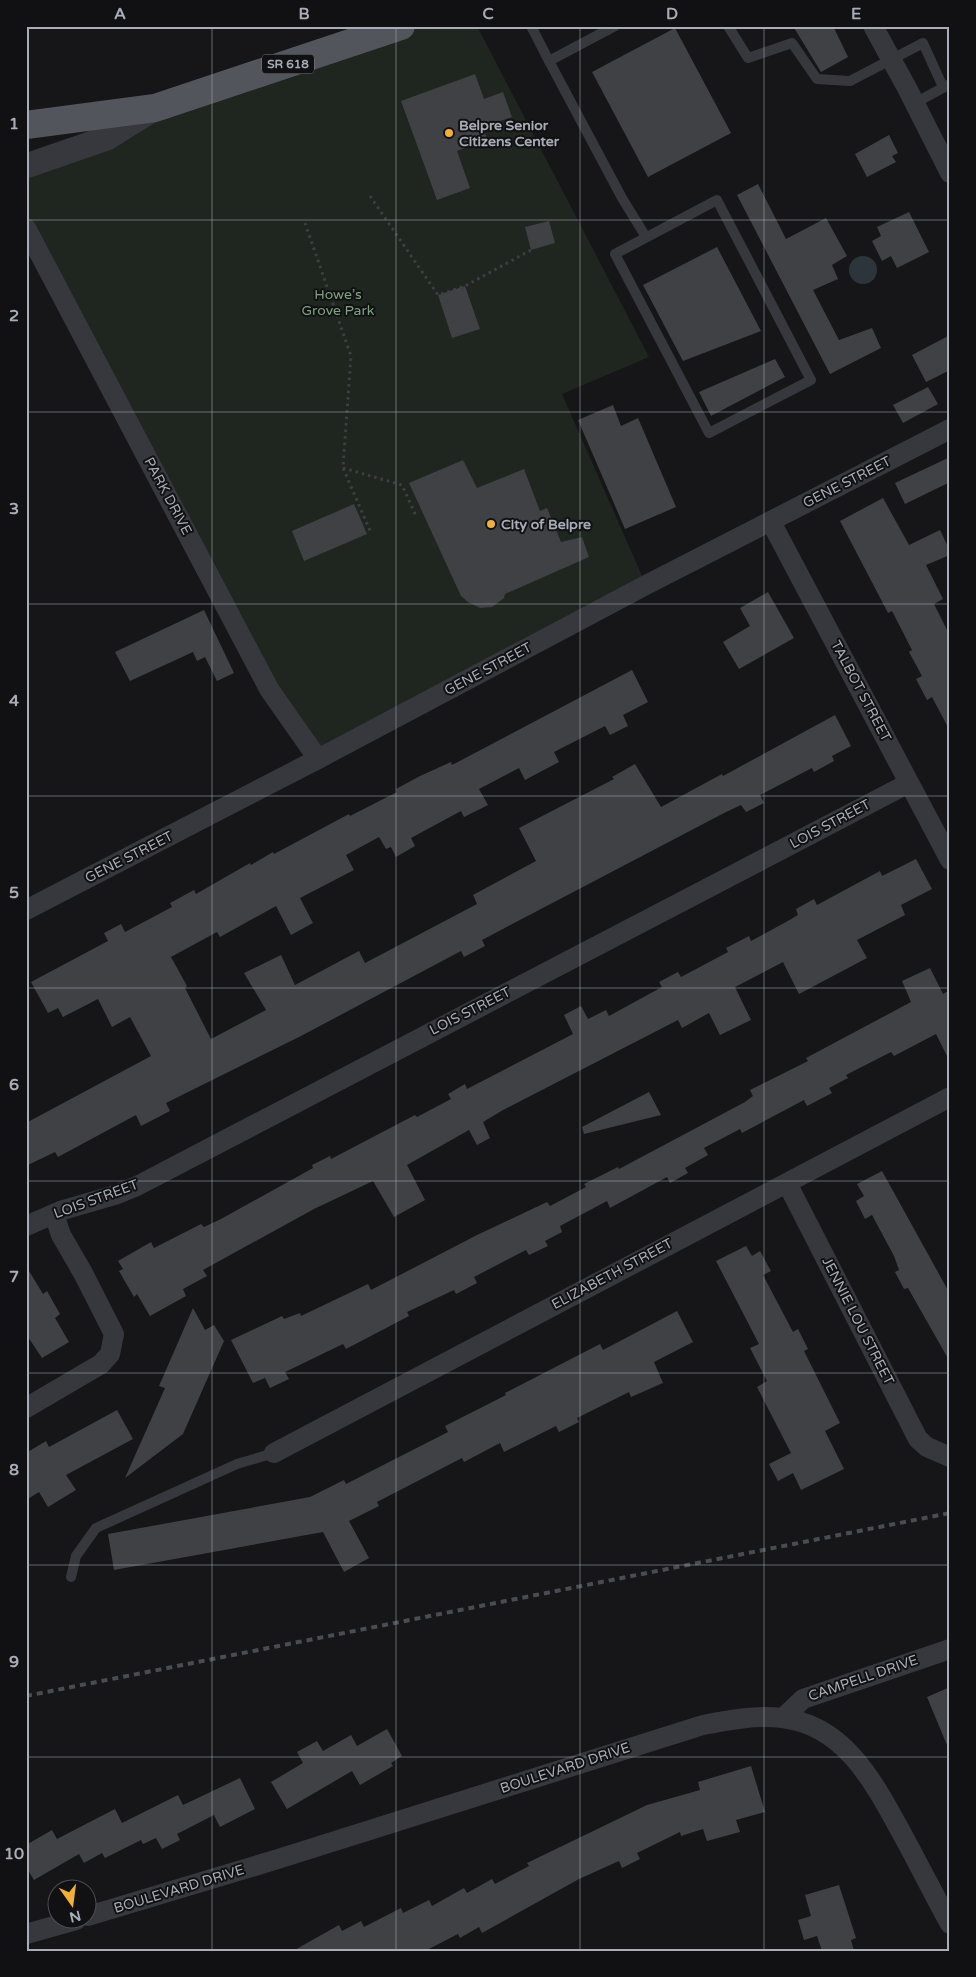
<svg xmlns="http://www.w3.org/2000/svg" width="976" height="1977" font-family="'Varela Round',sans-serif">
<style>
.green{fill:#1e261f}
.water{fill:#2c353c}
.building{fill:#404145}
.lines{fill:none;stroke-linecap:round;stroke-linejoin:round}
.path{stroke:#3d3f44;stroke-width:3;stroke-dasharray:2.5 4;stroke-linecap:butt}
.service{stroke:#37383d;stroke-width:10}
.minor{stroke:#37383d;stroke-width:20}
.tertiary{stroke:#37383d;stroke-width:25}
.primary{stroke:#53555c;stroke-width:28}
.rail{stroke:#4a4c52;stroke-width:4;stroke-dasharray:6 5;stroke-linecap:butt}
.grid{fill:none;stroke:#a8adb8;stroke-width:1;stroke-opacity:0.55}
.poi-dot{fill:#f2b134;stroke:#111113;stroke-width:2}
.labels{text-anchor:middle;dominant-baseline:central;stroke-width:4;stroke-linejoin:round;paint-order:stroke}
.shield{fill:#111113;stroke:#7b7e86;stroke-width:1}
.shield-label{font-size:12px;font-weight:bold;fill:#a8adb8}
.poi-label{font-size:14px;font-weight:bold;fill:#a8adb8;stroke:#111113;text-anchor:start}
.park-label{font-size:14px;fill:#7fa381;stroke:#111113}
.street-label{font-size:14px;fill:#a8adb8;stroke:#111113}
.neatline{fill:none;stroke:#a8adb8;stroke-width:2}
.grid-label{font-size:16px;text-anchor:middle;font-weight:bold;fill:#a8adb8}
</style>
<rect width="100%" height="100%" fill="#161618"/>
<path class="green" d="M 401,26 L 477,26 L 649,357 L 562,394 L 646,585 L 318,759 L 26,228 L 26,166 Z"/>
<circle class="water" cx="863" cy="270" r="14"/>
<g class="building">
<path d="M 793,26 L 833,26 L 848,57 L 821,72 Z"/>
<path d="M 675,28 L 731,133 L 648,177 L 592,72 Z"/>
<path d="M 475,74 L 484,99 L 503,92 L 512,117 L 483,127 L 487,139 L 457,151 L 470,188 L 437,200 L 401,101 Z"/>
<path d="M 889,135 L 898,153 L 892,156 L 896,162 L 867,177 L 855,154 Z"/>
<path d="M 758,184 L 786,239 L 826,218 L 847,256 L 832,265 L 838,279 L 813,290 L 839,340 L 872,328 L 881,348 L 830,374 L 737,195 Z"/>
<path d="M 909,212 L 929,252 L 897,268 L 891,256 L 882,261 L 872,241 L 881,236 L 877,227 Z"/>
<path d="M 549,221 L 555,243 L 531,250 L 525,227 Z"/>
<path d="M 717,247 L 761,331 L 683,361 L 643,285 Z"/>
<path d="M 465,286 L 480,329 L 452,338 L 438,295 Z"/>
<path d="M 950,335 L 950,370 L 926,382 L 912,355 Z"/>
<path d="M 775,359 L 785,377 L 711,416 L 699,392 Z"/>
<path d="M 928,387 L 938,404 L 903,423 L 893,405 Z"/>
<path d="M 613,405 L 621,426 L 638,418 L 676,507 L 625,529 L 578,420 Z"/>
<path d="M 950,457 L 950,482 L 905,504 L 895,483 Z"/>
<path d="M 463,460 L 477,488 L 524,469 L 540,511 L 547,508 L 561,542 L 582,537 L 589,557 L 505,594 L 504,598 L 492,607 L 480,608 L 468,602 L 461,596 L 409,483 Z"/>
<path d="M 883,498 L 909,545 L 940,530 L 950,551 L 950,555 L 926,565 L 943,599 L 934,604 L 950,636 L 950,731 L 932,697 L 927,700 L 916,679 L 922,676 L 909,652 L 912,650 L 892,611 L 888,613 L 840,521 Z"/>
<path d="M 354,504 L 367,534 L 304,561 L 292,531 Z"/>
<path d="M 768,592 L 794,638 L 739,669 L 723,642 L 750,626 L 740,608 Z"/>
<path d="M 204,610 L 234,673 L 217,681 L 205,657 L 197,661 L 193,652 L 130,681 L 115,652 Z"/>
<path d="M 632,670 L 648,702 L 623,715 L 628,726 L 610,735 L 605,726 L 554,752 L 559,762 L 525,780 L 519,768 L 479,789 L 488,805 L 464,817 L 461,811 L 411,838 L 415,846 L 396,857 L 391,847 L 386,849 L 379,837 L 346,855 L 354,870 L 300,898 L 313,923 L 291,935 L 276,906 L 220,937 L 217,932 L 171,957 L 187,986 L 185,988 L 211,1039 L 266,1010 L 244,973 L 281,955 L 295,985 L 359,951 L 365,963 L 477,904 L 473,895 L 536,861 L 519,828 L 614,779 L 612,777 L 635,764 L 661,807 L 722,774 L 723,776 L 835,715 L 851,746 L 832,756 L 834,761 L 814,772 L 812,768 L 760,795 L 764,803 L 746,812 L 741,805 L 726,812 L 482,940 L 485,946 L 464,957 L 461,951 L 301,1036 L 166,1103 L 170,1111 L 141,1126 L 136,1115 L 58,1157 L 55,1152 L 26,1166 L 26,1123 L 151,1056 L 130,1017 L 112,1027 L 98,999 L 63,1017 L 58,1008 L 48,1013 L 31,982 L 108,941 L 104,933 L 121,924 L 125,932 L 172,907 L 170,903 L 194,890 L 196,894 L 250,863 L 251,865 L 273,852 L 274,854 L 349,814 L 350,816 L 397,792 L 396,789 L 420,776 L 451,762 L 452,765 Z"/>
<path d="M 916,859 L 932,889 L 901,905 L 905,915 L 857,940 L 867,958 L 799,994 L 783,962 L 735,987 L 751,1020 L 720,1035 L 709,1013 L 682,1028 L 678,1020 L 503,1110 L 483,1122 L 490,1138 L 477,1145 L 469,1130 L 407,1165 L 425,1200 L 394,1217 L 373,1181 L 314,1209 L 203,1270 L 207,1276 L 183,1289 L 186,1296 L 150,1316 L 137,1294 L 134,1297 L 119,1271 L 123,1269 L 118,1261 L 151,1242 L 154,1248 L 201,1224 L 204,1227 L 221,1219 L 313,1168 L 312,1165 L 330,1156 L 331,1159 L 415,1115 L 417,1117 L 451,1099 L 448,1094 L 465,1084 L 467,1089 L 573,1034 L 564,1015 L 581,1006 L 588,1019 L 606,1010 L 609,1016 L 662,987 L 659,982 L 678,972 L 681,977 L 728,952 L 726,948 L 749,936 L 751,941 L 786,922 L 798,915 L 796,909 L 814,899 L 817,905 L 880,871 L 882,876 Z"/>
<path d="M 930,968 L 943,994 L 950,990 L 950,1062 L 936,1034 L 894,1056 L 891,1052 L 846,1075 L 848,1078 L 829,1088 L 832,1093 L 807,1106 L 804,1100 L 742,1133 L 740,1129 L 704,1148 L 708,1155 L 685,1168 L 688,1173 L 670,1183 L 667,1177 L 610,1208 L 607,1201 L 560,1226 L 562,1232 L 545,1241 L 548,1246 L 529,1255 L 526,1250 L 474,1277 L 477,1283 L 456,1294 L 454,1290 L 407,1312 L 409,1316 L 346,1349 L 343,1344 L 285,1372 L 289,1379 L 270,1388 L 265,1378 L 253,1383 L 231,1340 L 282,1316 L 284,1319 L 300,1313 L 301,1316 L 368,1284 L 371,1290 L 477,1235 L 547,1202 L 550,1206 L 586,1187 L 584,1184 L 618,1167 L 619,1169 L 745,1102 L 753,1096 L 750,1090 L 808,1061 L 806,1058 L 911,1002 L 902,981 Z"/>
<path d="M 649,1092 L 661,1115 L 584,1134 L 582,1127 Z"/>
<path d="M 882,1171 L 950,1294 L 950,1362 L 908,1288 L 904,1289 L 895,1272 L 899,1270 L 894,1256 L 872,1215 L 865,1219 L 856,1201 L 864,1196 L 857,1184 Z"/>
<path d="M 746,1246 L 752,1256 L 760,1251 L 771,1271 L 763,1275 L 793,1332 L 798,1329 L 808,1349 L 804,1351 L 840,1423 L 825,1431 L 844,1469 L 801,1490 L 793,1473 L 778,1481 L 769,1464 L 791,1453 L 757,1387 L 767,1381 L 750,1348 L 759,1344 L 716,1261 Z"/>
<path d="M 26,1266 L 43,1294 L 47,1291 L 60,1314 L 55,1318 L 69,1342 L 42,1358 L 26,1334 Z"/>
<path d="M 193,1308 L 205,1330 L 214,1325 L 224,1341 L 183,1434 L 125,1478 L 165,1388 L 159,1386 Z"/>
<path d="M 677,1311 L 693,1342 L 654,1362 L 663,1383 L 631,1397 L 629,1392 L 577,1418 L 579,1422 L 559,1432 L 556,1426 L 504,1452 L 500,1443 L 464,1462 L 462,1458 L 377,1502 L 379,1506 L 349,1521 L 369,1558 L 344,1572 L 323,1532 L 114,1570 L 108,1534 L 310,1497 L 344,1480 L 346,1484 L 448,1432 L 445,1426 L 506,1395 L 505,1393 L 600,1344 L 603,1350 Z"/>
<path d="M 117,1410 L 133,1439 L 66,1475 L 76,1490 L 48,1507 L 39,1492 L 26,1500 L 26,1453 L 46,1441 L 49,1447 Z"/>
<path d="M 950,1687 L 950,1750 L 949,1750 L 927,1697 Z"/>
<path d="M 387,1729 L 402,1756 L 391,1763 L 393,1766 L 360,1785 L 352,1771 L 287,1809 L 271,1782 L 303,1763 L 297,1752 L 317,1741 L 323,1751 L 351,1735 L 357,1746 Z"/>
<path d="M 751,1766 L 765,1812 L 736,1820 L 740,1832 L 707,1841 L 703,1829 L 681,1836 L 680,1832 L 637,1853 L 640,1859 L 622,1868 L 619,1861 L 579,1879 L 482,1933 L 479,1927 L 460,1938 L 458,1934 L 425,1951 L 293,1951 L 339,1925 L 342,1931 L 361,1921 L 364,1927 L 401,1908 L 403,1913 L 429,1900 L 432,1906 L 464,1888 L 467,1893 L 492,1879 L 495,1884 L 529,1866 L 527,1863 L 647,1805 L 700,1790 L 698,1782 Z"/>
<path d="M 240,1778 L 255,1809 L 220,1827 L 214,1815 L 177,1834 L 180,1840 L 162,1849 L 156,1838 L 143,1844 L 141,1840 L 105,1858 L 102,1853 L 84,1863 L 79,1854 L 34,1880 L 26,1867 L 26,1845 L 52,1830 L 57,1839 L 115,1809 L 122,1823 L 178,1795 L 183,1805 Z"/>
<path d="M 839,1885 L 856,1938 L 851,1940 L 854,1951 L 822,1951 L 817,1936 L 804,1940 L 798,1920 L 811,1916 L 805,1895 Z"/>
</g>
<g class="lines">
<g class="path">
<path d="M 370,196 L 438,295 L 465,286 L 531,250"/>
<path d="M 305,223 L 351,356 L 343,468 L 371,533"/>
<path d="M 343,468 L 402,485 L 416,516"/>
</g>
<g class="service">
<path d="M 531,26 L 549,61 L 615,26"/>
<path d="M 728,26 L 748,58 L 792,43 L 817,79 L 850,81 L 923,43 L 943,87"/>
<path d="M 549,61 L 622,198 L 646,237"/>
<path d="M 915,103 L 950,84"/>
<path d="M 717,200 L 811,380 L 709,433 L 615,254 Z"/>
<path d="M 71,1577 L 76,1556 L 96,1528 L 237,1464 L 274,1453"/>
</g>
<g class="minor">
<path d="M 873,26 L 907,88 L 950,173"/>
<path d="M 26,228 L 269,689 L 318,759"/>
<path d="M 771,522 L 950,860"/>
<path d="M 26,910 L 318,759 L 646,585 L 950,429"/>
<path d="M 787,1183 L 918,1439 L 927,1447 L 950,1457"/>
<path d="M 26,1226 L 63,1210 L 115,1195 L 137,1186 L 909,783"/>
<path d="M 26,1408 L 101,1364 L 110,1354 L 114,1334 L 83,1273 L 61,1235 L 54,1214"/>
<path d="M 274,1453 L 950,1097"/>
<path d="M 783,1718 L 803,1699 L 950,1649"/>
<path d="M 88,1916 L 278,1859 L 703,1725 C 729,1720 755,1715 782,1718 C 844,1725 873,1781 900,1830 C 917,1861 933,1893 950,1924"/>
<path d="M 26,1934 L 76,1920"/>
</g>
<path class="tertiary" d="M 26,166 L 107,138 L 155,108"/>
<path class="primary" d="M 26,125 L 155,108 L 401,26"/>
<path class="rail" d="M 26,1696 L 950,1513"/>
</g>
<path class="grid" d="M 212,26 L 212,1951M 396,26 L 396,1951M 580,26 L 580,1951M 764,26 L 764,1951M 26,220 L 950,220M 26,412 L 950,412M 26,604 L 950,604M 26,796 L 950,796M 26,988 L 950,988M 26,1181 L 950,1181M 26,1373 L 950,1373M 26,1565 L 950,1565M 26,1757 L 950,1757"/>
<g class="poi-dot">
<circle cx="449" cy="133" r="5"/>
<circle cx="491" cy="524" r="5"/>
</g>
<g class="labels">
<rect class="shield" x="262" y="54.5" width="52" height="19" rx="4"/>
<g class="shield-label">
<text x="288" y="64">SR 618</text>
</g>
<g class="poi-label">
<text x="459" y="125">Belpre Senior<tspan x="459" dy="16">Citizens Center</tspan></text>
<text x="501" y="524">City of Belpre</text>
</g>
<g class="park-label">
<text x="338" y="294">Howe’s<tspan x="338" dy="16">Grove Park</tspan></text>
</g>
<g class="street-label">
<text transform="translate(847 482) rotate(-27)">GENE STREET</text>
<text transform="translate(168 496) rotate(62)">PARK DRIVE</text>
<text transform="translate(488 669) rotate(-28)">GENE STREET</text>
<text transform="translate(861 691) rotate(62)">TALBOT STREET</text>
<text transform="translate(830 824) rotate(-28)">LOIS STREET</text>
<text transform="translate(129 857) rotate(-27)">GENE STREET</text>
<text transform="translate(470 1011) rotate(-27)">LOIS STREET</text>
<text transform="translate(96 1199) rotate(-20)">LOIS STREET</text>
<text transform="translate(612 1274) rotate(-28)">ELIZABETH STREET</text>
<text transform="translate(858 1321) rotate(63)">JENNIE LOU STREET</text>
<text transform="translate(863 1678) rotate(-19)">CAMPELL DRIVE</text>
<text transform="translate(565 1768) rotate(-18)">BOULEVARD DRIVE</text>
<text transform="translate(179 1889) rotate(-17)">BOULEVARD DRIVE</text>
</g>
</g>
<rect width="976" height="1977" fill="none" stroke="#111113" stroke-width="55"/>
<g transform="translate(72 1904) rotate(166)"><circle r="24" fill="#111113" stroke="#4d4f55"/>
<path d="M0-4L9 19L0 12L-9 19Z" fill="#f2b134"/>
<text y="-8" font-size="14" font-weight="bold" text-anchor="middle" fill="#a8adb8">N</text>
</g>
<rect x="28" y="28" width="920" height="1922" class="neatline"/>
<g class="grid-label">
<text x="120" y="19">A</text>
<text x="304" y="19">B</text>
<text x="488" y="19">C</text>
<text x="672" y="19">D</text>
<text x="856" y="19">E</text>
<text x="14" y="129">1</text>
<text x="14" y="321">2</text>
<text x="14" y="514">3</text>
<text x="14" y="706">4</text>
<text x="14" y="898">5</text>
<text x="14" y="1090">6</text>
<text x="14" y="1282">7</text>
<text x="14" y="1475">8</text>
<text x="14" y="1667">9</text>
<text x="14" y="1859">10</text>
</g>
</svg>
